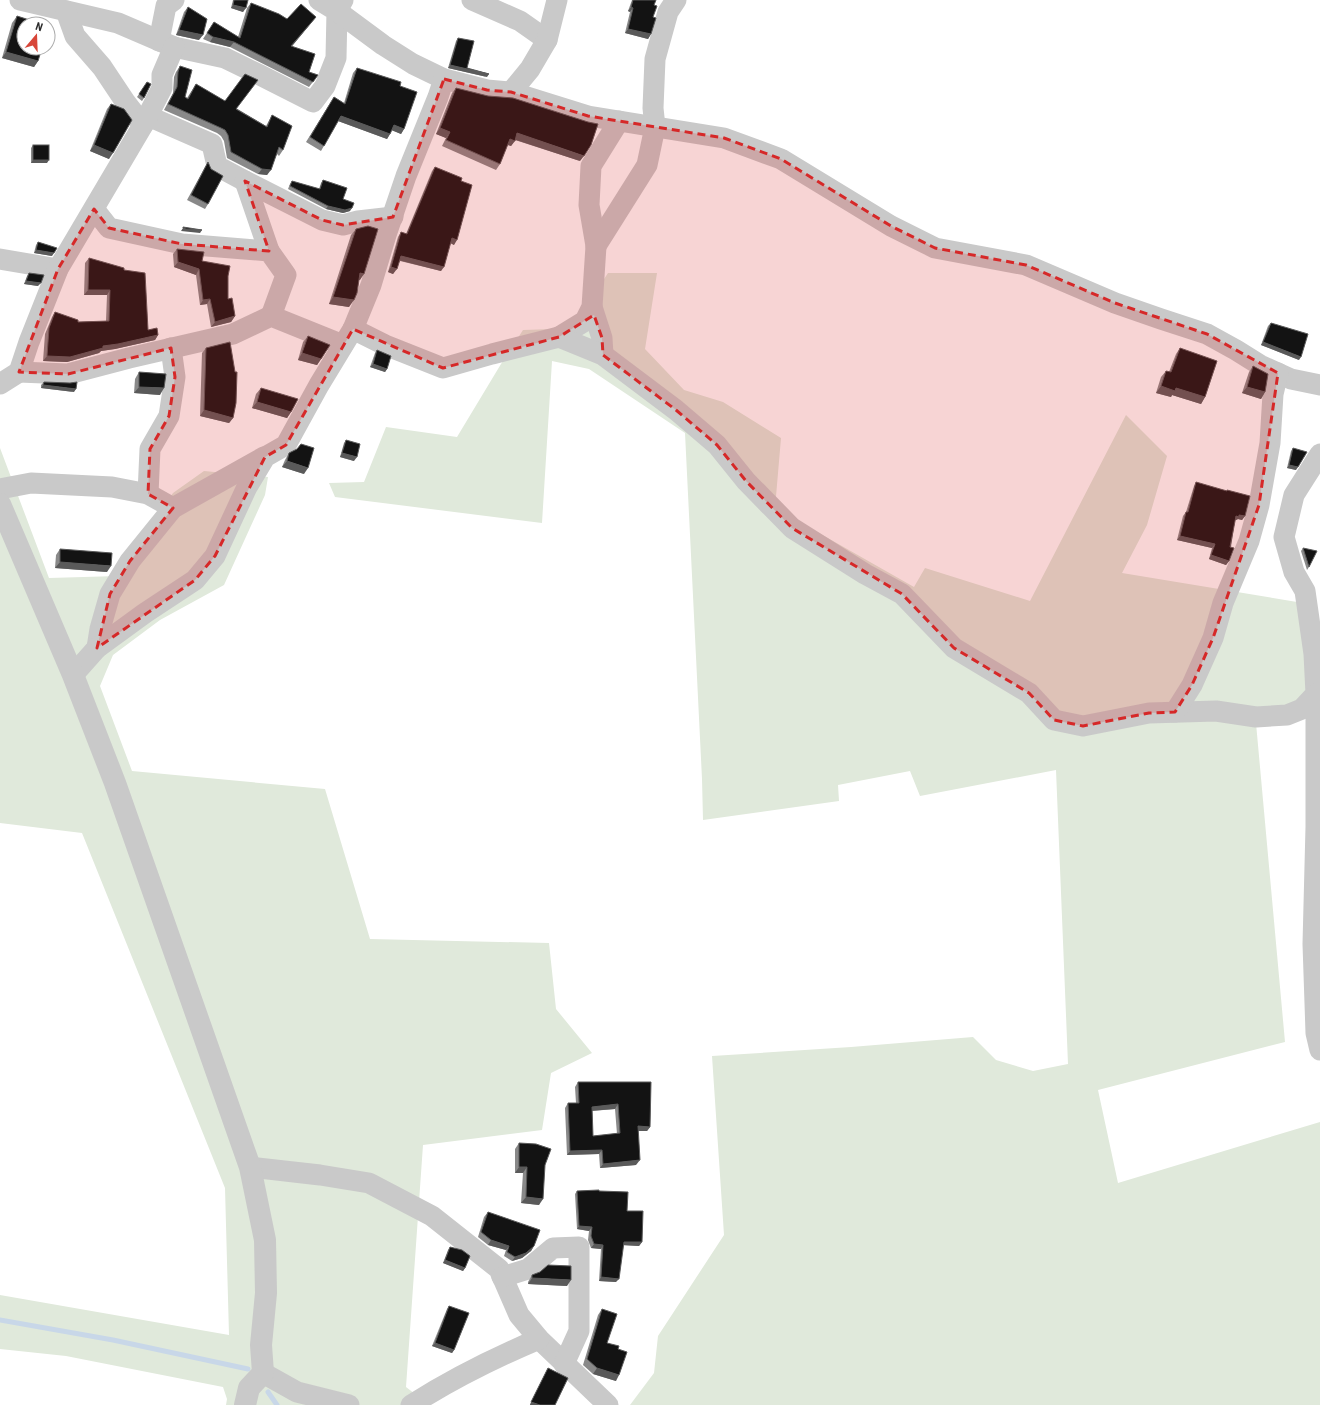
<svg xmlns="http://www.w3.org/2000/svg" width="1320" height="1405" font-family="'Roboto Condensed',sans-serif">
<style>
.green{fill:#e0e9db}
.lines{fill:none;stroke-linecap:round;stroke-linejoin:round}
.stream{stroke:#c8d7e8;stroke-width:5}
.minor{stroke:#c9c9c9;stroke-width:21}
.tertiary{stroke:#c9c9c9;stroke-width:22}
.wall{fill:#898989;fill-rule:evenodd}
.shaded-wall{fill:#5a5a5a}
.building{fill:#131313;stroke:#5a5a5a;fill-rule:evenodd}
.marked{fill:#d62828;fill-opacity:0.2;stroke:#d62828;stroke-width:3;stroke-dasharray:8 5;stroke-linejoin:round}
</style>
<rect width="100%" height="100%" fill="#fff"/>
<g class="green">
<path d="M 608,273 L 657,273 L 645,349 L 684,390 L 723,402 L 781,438 L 775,508 L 914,587 L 925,568 L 1030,601 L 1126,415 L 1167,456 L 1147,525 L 1122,573 L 1303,603 L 1311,718 L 1256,723 L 1285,1042 L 1098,1090 L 1118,1183 L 1320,1122 L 1320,1405 L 630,1405 L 654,1373 L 658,1336 L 724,1235 L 712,1056 L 851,1047 L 973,1037 L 996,1060 L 1033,1071 L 1068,1064 L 1056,770 L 920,796 L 910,771 L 838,785 L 839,801 L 703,820 L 702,779 L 685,433 L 589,369 L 552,361 L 542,523 L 335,497 L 329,483 L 364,482 L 386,427 L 457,437 L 501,364 L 523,330 L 554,329 L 580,316 Z"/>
<path d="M 0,448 L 49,578 L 118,576 L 173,493 L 204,471 L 268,477 L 265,495 L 224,585 L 160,620 L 113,655 L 100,686 L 132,771 L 325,789 L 370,939 L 549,943 L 556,1009 L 592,1053 L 551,1073 L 542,1130 L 423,1145 L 406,1387 L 429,1405 L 226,1405 L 227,1399 L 223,1387 L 66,1356 L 0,1349 L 0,1295 L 229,1335 L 225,1188 L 82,833 L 0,823 Z"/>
</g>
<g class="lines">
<g class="stream">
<path d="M 0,1320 L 113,1340 L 248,1369"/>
<path d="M 268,1392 L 277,1405"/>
</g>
<g class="minor">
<path d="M 20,0 L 118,23 L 174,47 L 225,58 L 260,75 L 313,102 L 325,86 L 336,58 L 337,11 L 319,0"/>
<path d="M 343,0 L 337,11 L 383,45 L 413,64 L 444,79 L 487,90 L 511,92 L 588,116 L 724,138 L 781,159 L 891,226 L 935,248 L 1026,265 L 1115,303 L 1161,319 L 1207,334 L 1236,350 L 1260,365 L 1291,379 L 1320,385"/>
<path d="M 472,0 L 520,21 L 547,40"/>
<path d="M 66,11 L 75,36 L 102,67 L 126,103 L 143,125"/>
<path d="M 159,41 L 166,6 L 174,0"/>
<path d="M 511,92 L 530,69 L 547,40 L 557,0"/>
<path d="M 148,116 L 212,144 L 217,166 L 245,181 L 322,220 L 343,225 L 358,221 L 393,217"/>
<path d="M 245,181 L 269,251"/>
<path d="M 94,209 L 109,228 L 182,244 L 269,251 L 286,275 L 271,316"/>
<path d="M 596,246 L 647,165 L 655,127 L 653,108 L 655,59 L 668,12 L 676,0"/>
<path d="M 0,259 L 58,269"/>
<path d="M 592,307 L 602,338 L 603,355"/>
<path d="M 353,329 L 371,285 L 386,235 L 406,176 L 438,97 L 444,79"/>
<path d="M 559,337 L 585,321 L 592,307 L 596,246 L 589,205 L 591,166 L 619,121"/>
<path d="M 19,372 L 68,374 L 129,358 L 233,334 L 271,316 L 343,345"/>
<path d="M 0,384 L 19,372 L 29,342 L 58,269 L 143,125 L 162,88 L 162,75 L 174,47"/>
<path d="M 0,489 L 31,483 L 112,487 L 148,494 L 173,508"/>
<path d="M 148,494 L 150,449 L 169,416 L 175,377 L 171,348"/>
<path d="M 97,648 L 100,629 L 110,594 L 130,561 L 173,508 L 264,457"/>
<path d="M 73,675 L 97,648 L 145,613 L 195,580 L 215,556 L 247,487 L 265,457 L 286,445 L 319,385 L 353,329 L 385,345 L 443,368 L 492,354 L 559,337 L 603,355 L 676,410 L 717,445 L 746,481 L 792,528 L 865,574 L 902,594 L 954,648 L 1029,693 L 1054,720 L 1083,726 L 1149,713 L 1216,711 L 1256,717 L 1287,715 L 1302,709 L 1316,694 L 1314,654 L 1305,591 L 1294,572 L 1284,537 L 1294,495 L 1320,454"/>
<path d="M 1316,694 L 1316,827 L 1313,944 L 1316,1033 L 1320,1050"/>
<path d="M 1175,712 L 1192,685 L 1213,638 L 1223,603 L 1249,541 L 1259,505 L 1270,443 L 1273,394 L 1278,373"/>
<path d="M 250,1167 L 320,1175 L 369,1183 L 432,1216 L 499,1269 L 519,1315 L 539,1339 L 608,1405"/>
<path d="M 502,1277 L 528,1269 L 553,1248 L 579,1247 L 579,1331 L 564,1364"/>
<path d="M 263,1373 L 297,1392 L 349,1405"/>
<path d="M 411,1405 C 452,1379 494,1358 539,1339"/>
</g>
<path class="tertiary" d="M 0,504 L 73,675 L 115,783 L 250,1167 L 265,1240 L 266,1293 L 261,1345 L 263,1373 L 249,1388 L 245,1405"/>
</g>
<g class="wall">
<path d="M 233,0 L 248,0 L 243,12 L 231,8 Z"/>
<path d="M 632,0 L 656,0 L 654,5 L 651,34 L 648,39 L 625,33 L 630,12 L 628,11 Z"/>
<path d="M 251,3 L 287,19 L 316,17 L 292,46 L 309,72 L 318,75 L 309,87 L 230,47 L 210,42 L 203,39 L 214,22 L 238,37 L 247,8 Z"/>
<path d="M 188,7 L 199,40 L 176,35 L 184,12 Z"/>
<path d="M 17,16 L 38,61 L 34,67 L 2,58 L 12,23 Z"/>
<path d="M 458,38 L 467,68 L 487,77 L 448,68 L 456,41 Z"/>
<path d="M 180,66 L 185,97 L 187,98 L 196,84 L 266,126 L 272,115 L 283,150 L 279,156 L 277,154 L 267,175 L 258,174 L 227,158 L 224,141 L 221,136 L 217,133 L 164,110 L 173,93 L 174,77 L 176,72 Z"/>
<path d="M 357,68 L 400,86 L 404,129 L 401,134 L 392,130 L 390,134 L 387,139 L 338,121 L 321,151 L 306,142 L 334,97 L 344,103 L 353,73 Z"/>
<path d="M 147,82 L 144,98 L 142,101 L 137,97 Z"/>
<path d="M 456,88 L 580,161 L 515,140 L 511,146 L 507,145 L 500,164 L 496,170 L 442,146 L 446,138 L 436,134 L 452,93 Z"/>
<path d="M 111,104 L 109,159 L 90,151 L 107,109 Z"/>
<path d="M 33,145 L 47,163 L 31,163 L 31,148 Z"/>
<path d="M 208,162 L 208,204 L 205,209 L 187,200 L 205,167 Z"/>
<path d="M 435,167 L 461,181 L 454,245 L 450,243 L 441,271 L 400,261 L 393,274 L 388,272 L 398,237 L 401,232 L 406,234 L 432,171 Z"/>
<path d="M 323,180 L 343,199 L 350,211 L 343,213 L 326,209 L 288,189 L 290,184 L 292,181 L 319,189 L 321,183 Z"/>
<path d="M 356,229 L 360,280 L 359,280 L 349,307 L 329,304 L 351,235 Z"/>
<path d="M 38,242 L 52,256 L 34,253 L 36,245 Z"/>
<path d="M 177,249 L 202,261 L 228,276 L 228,299 L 235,316 L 231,322 L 211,327 L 207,304 L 200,305 L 196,275 L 174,267 L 173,254 Z"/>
<path d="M 89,258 L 124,270 L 148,330 L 158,335 L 155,340 L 115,349 L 101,351 L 99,353 L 67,362 L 43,361 L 45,334 L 52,317 L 55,312 L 78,322 L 106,321 L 107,295 L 84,295 L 85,263 Z"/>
<path d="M 29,273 L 38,286 L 24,284 L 27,276 Z"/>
<path d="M 1271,323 L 1299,360 L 1261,345 L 1268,326 Z"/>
<path d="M 308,336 L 321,359 L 317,365 L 298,360 L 303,342 Z"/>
<path d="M 206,348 L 235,372 L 233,418 L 229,423 L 200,416 L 202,353 Z"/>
<path d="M 1180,348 L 1205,397 L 1201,404 L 1172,395 L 1171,397 L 1156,393 L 1161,377 L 1166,371 L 1169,372 L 1176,354 Z"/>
<path d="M 377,350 L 387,369 L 385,372 L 370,367 L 375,353 Z"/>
<path d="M 1253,366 L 1265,392 L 1261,399 L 1242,393 L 1249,372 Z"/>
<path d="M 139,372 L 160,395 L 134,393 L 135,379 Z"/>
<path d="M 44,382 L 74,392 L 41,388 L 41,385 Z"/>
<path d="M 261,388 L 291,412 L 287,418 L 252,408 L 256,394 Z"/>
<path d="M 346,440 L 354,461 L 340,457 L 344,443 Z"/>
<path d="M 1293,448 L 1296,470 L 1287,468 L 1291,451 Z"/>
<path d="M 289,453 L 304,474 L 282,467 L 285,460 Z"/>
<path d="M 1196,482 L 1245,516 L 1242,520 L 1238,519 L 1236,520 L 1235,520 L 1229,561 L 1226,565 L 1209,559 L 1212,548 L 1177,540 L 1183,516 L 1186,512 L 1194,486 Z"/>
<path d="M 1303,548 L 1309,567 L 1307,570 L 1301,551 Z"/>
<path d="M 60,549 L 107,572 L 55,568 L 56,555 Z"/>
<path d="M 578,1082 L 651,1082 L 650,1127 L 647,1131 L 638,1131 L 636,1165 L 600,1168 L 599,1154 L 567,1155 L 565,1108 L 568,1103 L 576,1103 L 575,1087 ZM 615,1109 L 617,1134 L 593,1136 L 592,1111 Z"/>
<path d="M 519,1143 L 545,1165 L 539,1205 L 521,1203 L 523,1173 L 515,1173 L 515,1149 Z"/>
<path d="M 577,1191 L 599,1191 L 627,1211 L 642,1242 L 639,1246 L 623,1245 L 616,1282 L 599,1281 L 601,1249 L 591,1248 L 588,1240 L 589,1231 L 577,1229 L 575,1194 Z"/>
<path d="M 488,1212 L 534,1246 L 531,1251 L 522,1258 L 512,1261 L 504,1256 L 506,1250 L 488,1245 L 478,1237 L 484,1217 Z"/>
<path d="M 450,1247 L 465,1268 L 463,1271 L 443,1263 L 448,1250 Z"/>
<path d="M 532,1275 L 567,1286 L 528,1284 L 528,1282 Z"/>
<path d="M 449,1306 L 454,1350 L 452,1353 L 432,1346 L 447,1309 Z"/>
<path d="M 602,1309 L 607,1343 L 618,1349 L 616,1381 L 593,1374 L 583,1365 L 598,1315 Z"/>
<path d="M 548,1368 L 555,1405 L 530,1405 L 546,1372 Z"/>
</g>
<g class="shaded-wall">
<path d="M 233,5 L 246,8 L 243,12 L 231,8 Z"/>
<path d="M 631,7 L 633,8 L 630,12 L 628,11 Z"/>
<path d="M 316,17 L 312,22 L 288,51 L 291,46 Z"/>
<path d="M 628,29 L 651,34 L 648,39 L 625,33 Z"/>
<path d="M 179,30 L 203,35 L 199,40 L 176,35 Z"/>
<path d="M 213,37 L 234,42 L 230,47 L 210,42 Z"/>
<path d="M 6,52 L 38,61 L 34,67 L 2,58 Z"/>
<path d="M 450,65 L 489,74 L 487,77 L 448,68 Z"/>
<path d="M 341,116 L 390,134 L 387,139 L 338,121 Z"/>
<path d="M 394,125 L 404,129 L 401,134 L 391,130 Z"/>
<path d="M 440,128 L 450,132 L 446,138 L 436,134 Z"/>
<path d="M 517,133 L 584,156 L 580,161 L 513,139 Z"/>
<path d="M 510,139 L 515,141 L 511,146 L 506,144 Z"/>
<path d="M 94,145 L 113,153 L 109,159 L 90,151 Z"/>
<path d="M 33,160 L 49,160 L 47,163 L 31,163 Z"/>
<path d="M 262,169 L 271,170 L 267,175 L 258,174 Z"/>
<path d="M 328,206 L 352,208 L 350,211 L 343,213 L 326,209 Z"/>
<path d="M 183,228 L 202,230 L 200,233 L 181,231 Z"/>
<path d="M 452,238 L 457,240 L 454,245 L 449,242 Z"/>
<path d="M 36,250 L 54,253 L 52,256 L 34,253 Z"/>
<path d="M 401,256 L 444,267 L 441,271 L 398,260 Z"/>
<path d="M 178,262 L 199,269 L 196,275 L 174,267 Z"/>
<path d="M 391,267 L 397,269 L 393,274 L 388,272 Z"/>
<path d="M 360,273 L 364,274 L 360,280 L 355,279 Z"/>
<path d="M 26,281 L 41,283 L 38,286 L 24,284 Z"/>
<path d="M 88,290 L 110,290 L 107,295 L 84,295 Z"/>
<path d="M 333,297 L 354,300 L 349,307 L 329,304 Z"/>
<path d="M 210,299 L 207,304 L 200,305 L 203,300 Z"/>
<path d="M 235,316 L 231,322 L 211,327 L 215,322 Z"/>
<path d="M 158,335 L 155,340 L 115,349 L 101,351 L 99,353 L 67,362 L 43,361 L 47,356 L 103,346 Z"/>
<path d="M 1263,342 L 1301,357 L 1299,360 L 1261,345 Z"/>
<path d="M 302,353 L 321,359 L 317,365 L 298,360 Z"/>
<path d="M 373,364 L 387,369 L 385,372 L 370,367 Z"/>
<path d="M 43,385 L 76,389 L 74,392 L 41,388 Z"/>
<path d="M 1161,386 L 1176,388 L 1205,397 L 1201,404 L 1172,395 L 1171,397 L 1156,393 Z"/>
<path d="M 139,387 L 164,388 L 160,395 L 134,393 Z"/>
<path d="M 1247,387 L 1265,392 L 1261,399 L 1242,393 Z"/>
<path d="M 257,402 L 291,412 L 287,418 L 252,408 Z"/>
<path d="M 204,410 L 233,418 L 229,423 L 200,416 Z"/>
<path d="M 342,453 L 357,457 L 354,461 L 340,457 Z"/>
<path d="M 287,461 L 308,468 L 304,474 L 282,467 Z"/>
<path d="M 1289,465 L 1298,467 L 1296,470 L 1287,468 Z"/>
<path d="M 1239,515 L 1245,516 L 1242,520 L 1238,519 L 1236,520 L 1233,520 L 1236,516 Z"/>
<path d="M 1180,536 L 1215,544 L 1212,548 L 1177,540 Z"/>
<path d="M 1211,555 L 1229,561 L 1226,565 L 1209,559 Z"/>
<path d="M 60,562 L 111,566 L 107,572 L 55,568 Z"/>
<path d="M 618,1104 L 615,1109 L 589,1111 L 592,1107 Z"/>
<path d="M 638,1126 L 650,1127 L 647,1131 L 635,1131 Z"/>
<path d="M 602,1150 L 599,1154 L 567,1155 L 570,1151 Z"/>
<path d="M 640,1160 L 636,1165 L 600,1168 L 603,1164 Z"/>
<path d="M 519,1167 L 527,1167 L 523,1173 L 515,1173 Z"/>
<path d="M 526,1197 L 543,1199 L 539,1205 L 521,1203 Z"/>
<path d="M 579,1226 L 592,1227 L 589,1231 L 577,1229 Z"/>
<path d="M 491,1240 L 509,1246 L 506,1250 L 488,1245 Z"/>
<path d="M 624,1242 L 642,1242 L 639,1246 L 621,1245 Z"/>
<path d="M 594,1244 L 603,1245 L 601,1249 L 591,1248 Z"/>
<path d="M 534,1246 L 531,1251 L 522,1258 L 512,1261 L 515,1257 Z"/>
<path d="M 445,1260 L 465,1268 L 463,1271 L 443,1263 Z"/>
<path d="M 601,1277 L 619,1279 L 616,1282 L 599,1281 Z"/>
<path d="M 532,1278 L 571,1280 L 567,1286 L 528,1284 Z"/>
<path d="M 435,1343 L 454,1350 L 452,1353 L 432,1346 Z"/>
<path d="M 597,1368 L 619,1375 L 616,1381 L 593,1374 Z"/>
<path d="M 531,1402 L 540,1405 L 530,1405 Z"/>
</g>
<g class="building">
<path d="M 234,0 L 248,0 L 246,8 L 233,5 Z"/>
<path d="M 633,0 L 656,0 L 654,5 L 657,6 L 653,17 L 656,18 L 651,34 L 628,29 L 633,8 L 631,7 Z"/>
<path d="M 251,3 L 279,14 L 287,19 L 301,4 L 316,17 L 291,46 L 315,54 L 309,72 L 318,75 L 313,82 L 234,42 L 213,37 L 207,33 L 214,22 L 240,38 Z"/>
<path d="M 188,7 L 207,19 L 203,35 L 179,30 Z"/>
<path d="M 17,16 L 42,24 L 24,24 L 24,48 L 42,48 L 38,61 L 6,52 Z"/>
<path d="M 458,38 L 474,41 L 467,68 L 489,74 L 450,65 Z"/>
<path d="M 180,66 L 192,70 L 185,97 L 188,99 L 196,84 L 225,101 L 245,74 L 258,80 L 236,109 L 267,127 L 272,115 L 292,126 L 283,150 L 279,147 L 271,170 L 262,169 L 231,152 L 228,135 L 225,130 L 221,128 L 168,104 L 177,87 L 178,72 Z"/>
<path d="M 357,68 L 401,82 L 400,86 L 417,92 L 404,129 L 394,125 L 390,134 L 341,116 L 324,146 L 310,137 L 334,97 L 345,104 Z"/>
<path d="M 147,82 L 151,84 L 144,98 L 139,94 Z"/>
<path d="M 456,88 L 488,96 L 513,98 L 588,122 L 598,124 L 591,145 L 584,156 L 517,133 L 515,141 L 510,139 L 500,164 L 446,140 L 450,132 L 440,128 Z"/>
<path d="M 111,104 L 124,109 L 132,120 L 113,153 L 94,145 Z"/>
<rect x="33" y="145" width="16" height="15"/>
<path d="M 208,162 L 211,169 L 223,176 L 208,204 L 191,195 Z"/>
<path d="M 435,167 L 462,178 L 461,181 L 472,185 L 457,240 L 452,238 L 444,267 L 401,256 L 397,269 L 391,267 L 401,232 L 407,234 Z"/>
<path d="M 323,180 L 347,188 L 343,199 L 354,203 L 352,208 L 345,210 L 328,206 L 290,186 L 292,181 L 320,189 Z"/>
<path d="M 368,226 L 378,229 L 364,274 L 360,273 L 357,293 L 354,300 L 333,297 L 356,229 Z"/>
<path d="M 183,227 L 202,230 L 186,229 L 183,228 Z"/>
<path d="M 38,242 L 57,248 L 54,253 L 36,250 Z"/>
<path d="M 177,249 L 204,252 L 202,261 L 230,266 L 228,276 L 228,299 L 232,298 L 235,316 L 215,322 L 210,299 L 203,300 L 199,269 L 178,262 Z"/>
<path d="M 89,258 L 124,268 L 124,270 L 145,273 L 148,330 L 157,328 L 158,335 L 118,344 L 103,346 L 103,348 L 70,357 L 47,356 L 49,328 L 55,312 L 78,320 L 78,322 L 109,321 L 110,290 L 88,290 Z"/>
<path d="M 29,273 L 44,275 L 41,283 L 26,281 Z"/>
<path d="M 1271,323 L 1308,334 L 1301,357 L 1263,342 Z"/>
<path d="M 308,336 L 330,345 L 321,359 L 302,353 Z"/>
<path d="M 230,342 L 235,372 L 237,372 L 236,403 L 233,418 L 204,410 L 206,348 Z"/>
<path d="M 1180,348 L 1217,361 L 1205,397 L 1176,388 L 1175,391 L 1161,386 L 1166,371 L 1171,372 Z"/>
<path d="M 377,350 L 391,356 L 387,369 L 373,364 Z"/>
<path d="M 1253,366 L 1268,374 L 1265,392 L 1247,387 Z"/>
<path d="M 139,372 L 166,374 L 164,388 L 139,387 Z"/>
<path d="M 44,382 L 70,383 L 77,382 L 76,389 L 43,385 Z"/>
<path d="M 261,388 L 298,399 L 291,412 L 257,402 Z"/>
<path d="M 346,440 L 360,444 L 357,457 L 342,453 Z"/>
<path d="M 301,444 L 314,448 L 308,468 L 287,461 L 289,453 L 297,449 Z"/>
<path d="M 1293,448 L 1307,452 L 1298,467 L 1289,465 Z"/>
<path d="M 1196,482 L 1227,491 L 1227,490 L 1250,496 L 1245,516 L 1239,515 L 1239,517 L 1236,516 L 1230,547 L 1234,548 L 1229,561 L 1211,555 L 1215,544 L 1180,536 L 1186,512 L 1188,512 Z"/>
<path d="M 1303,548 L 1317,551 L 1309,567 Z"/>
<path d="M 60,549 L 112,553 L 111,566 L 60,562 Z"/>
<path d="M 578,1082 L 651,1082 L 650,1127 L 638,1126 L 640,1160 L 603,1164 L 602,1150 L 570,1151 L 568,1103 L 579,1103 ZM 618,1104 L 620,1133 L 593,1136 L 592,1107 Z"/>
<path d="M 519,1143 L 536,1144 L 551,1149 L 545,1165 L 543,1199 L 526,1197 L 527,1167 L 519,1167 Z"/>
<path d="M 599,1190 L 599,1191 L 628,1192 L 627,1211 L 643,1211 L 642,1242 L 624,1242 L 619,1279 L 601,1277 L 603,1245 L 594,1244 L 591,1236 L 592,1227 L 579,1226 L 577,1191 Z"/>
<path d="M 488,1212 L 540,1230 L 534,1246 L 526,1253 L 515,1257 L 507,1252 L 509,1246 L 491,1240 L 481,1232 Z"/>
<path d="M 450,1247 L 462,1250 L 470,1256 L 465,1268 L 445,1260 Z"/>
<path d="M 548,1265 L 571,1266 L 571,1280 L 532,1278 L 532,1275 L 540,1272 Z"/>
<path d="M 449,1306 L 469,1313 L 454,1350 L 435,1343 Z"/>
<path d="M 602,1309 L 617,1314 L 607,1343 L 619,1346 L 618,1349 L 627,1352 L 619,1375 L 597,1368 L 587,1359 Z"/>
<path d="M 548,1368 L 568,1378 L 555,1405 L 540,1405 L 531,1402 Z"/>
</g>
<path class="marked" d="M 444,79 L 487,90 L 511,92 L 588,116 L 724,138 L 781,159 L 891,226 L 935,248 L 1026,265 L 1115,303 L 1207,334 L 1278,373 L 1259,505 L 1213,638 L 1192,685 L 1175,712 L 1149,713 L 1083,726 L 1054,720 L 1029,693 L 954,648 L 902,594 L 792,528 L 746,481 L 717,445 L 676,410 L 603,355 L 602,338 L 594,315 L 559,337 L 443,368 L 353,329 L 286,445 L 265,457 L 215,556 L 195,580 L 97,648 L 110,594 L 130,561 L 173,508 L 148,494 L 150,449 L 169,416 L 175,377 L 171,348 L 68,374 L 19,372 L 58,269 L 94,209 L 109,228 L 182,244 L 269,251 L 245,181 L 322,220 L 343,225 L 393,217 Z"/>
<g transform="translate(36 36) rotate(19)"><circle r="19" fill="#ffffff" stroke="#ababab"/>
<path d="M0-3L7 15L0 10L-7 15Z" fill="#d84639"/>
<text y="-6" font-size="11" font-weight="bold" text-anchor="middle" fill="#2c2c2c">N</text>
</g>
</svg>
